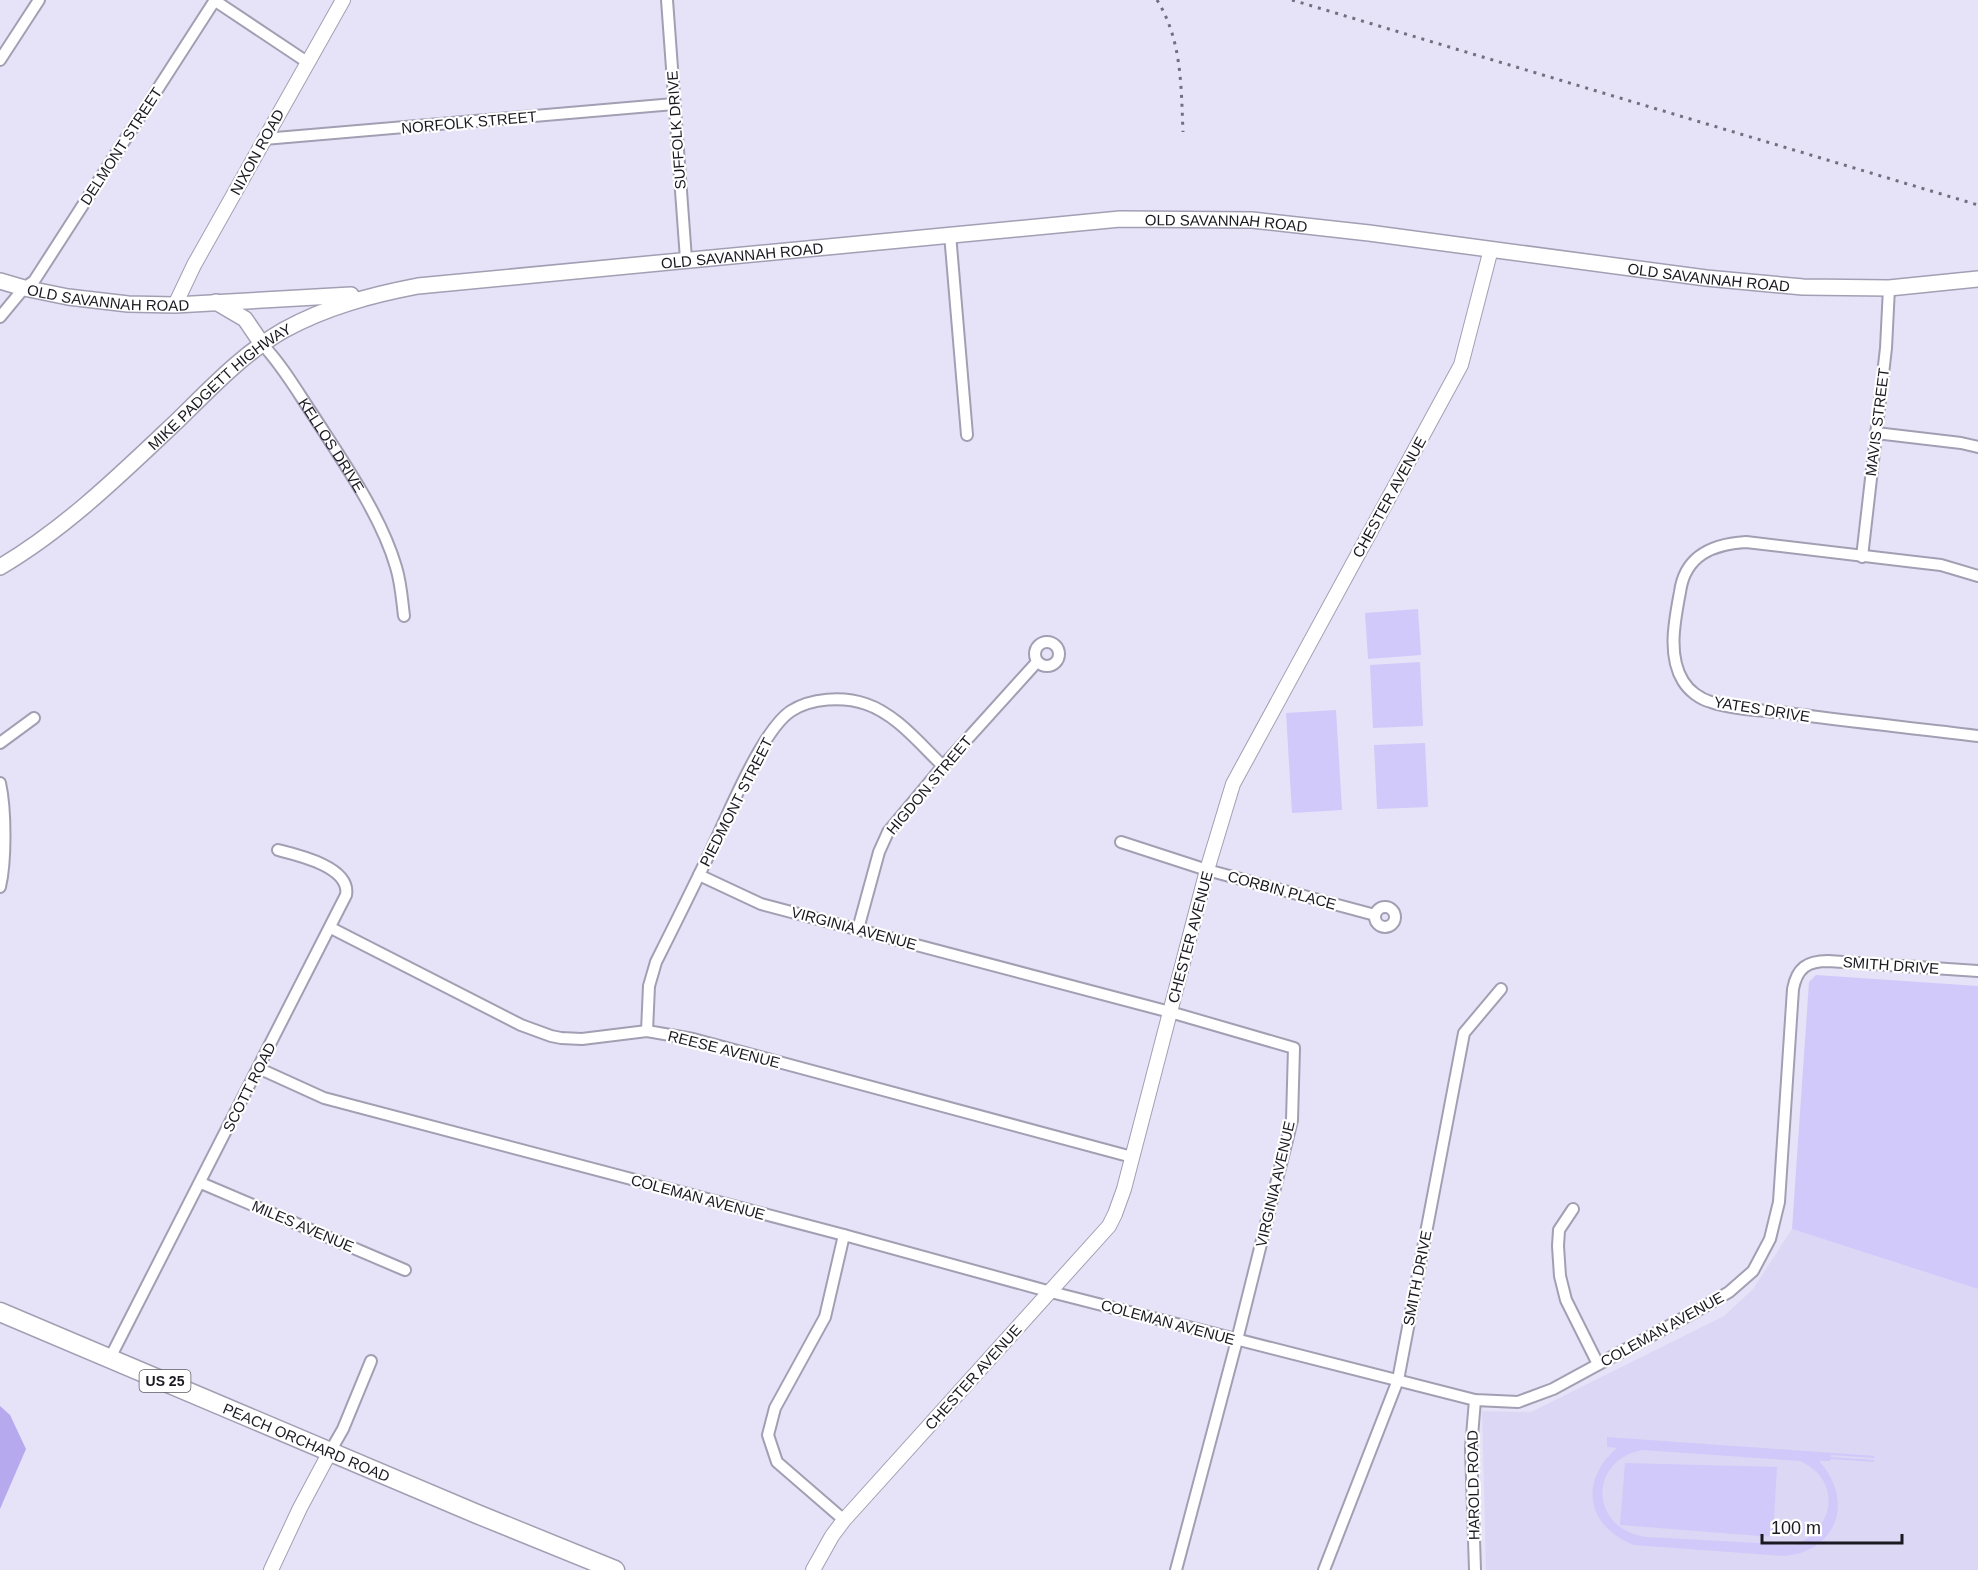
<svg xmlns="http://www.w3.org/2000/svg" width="1978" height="1570" font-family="Helvetica,sans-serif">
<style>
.built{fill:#dcd7f4}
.green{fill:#d1c9fa;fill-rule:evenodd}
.forest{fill:#b6a9ee}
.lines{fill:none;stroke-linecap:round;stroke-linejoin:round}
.minor-casing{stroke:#a29fb3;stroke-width:14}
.tertiary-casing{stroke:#a29fb3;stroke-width:16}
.secondary-casing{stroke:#a29fb3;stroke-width:18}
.primary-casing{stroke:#a29fb3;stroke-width:21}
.minor{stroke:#fff;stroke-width:10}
.tertiary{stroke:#fff;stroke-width:14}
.secondary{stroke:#fff;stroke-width:15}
.primary{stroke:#fff;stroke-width:18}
.rail{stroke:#716f7d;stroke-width:3;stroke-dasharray:3 6;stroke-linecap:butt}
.labels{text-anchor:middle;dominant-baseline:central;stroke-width:4.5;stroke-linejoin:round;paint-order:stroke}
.shield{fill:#fff;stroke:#5f5e64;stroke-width:1.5}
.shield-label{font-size:14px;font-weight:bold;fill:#1a1921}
.street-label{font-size:15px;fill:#1a1921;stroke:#fff}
</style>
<rect width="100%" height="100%" fill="#e6e3f8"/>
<path class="built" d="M 1792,1229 L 1978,1289 L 1978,1570 L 1486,1570 L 1482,1411 L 1531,1412 L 1724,1316 L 1753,1289 Z"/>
<g class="green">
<path d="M 1418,609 L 1421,655 L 1368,659 L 1365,613 Z"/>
<path d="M 1420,662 L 1423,726 L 1373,728 L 1370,665 Z"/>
<path d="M 1336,710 L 1342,810 L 1292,813 L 1286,713 Z"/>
<path d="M 1425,743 L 1428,807 L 1377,809 L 1374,745 Z"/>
<path d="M 1816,975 L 1978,986 L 1978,1289 L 1792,1229 L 1809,982 Z"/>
<path d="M 1607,1437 L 1875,1456 L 1874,1458 L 1831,1455 L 1831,1457 L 1874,1460 L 1874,1462 L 1831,1459 L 1830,1461 L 1819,1461 C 1854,1499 1839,1550 1785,1556 L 1634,1545 C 1587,1527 1578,1481 1617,1448 L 1607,1447 ZM 1642,1450 L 1800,1461 C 1843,1480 1835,1531 1793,1545 L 1647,1537 C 1590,1530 1587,1461 1642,1450 Z"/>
<path d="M 1625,1463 L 1777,1467 L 1773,1537 L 1620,1525 Z"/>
</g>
<path class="forest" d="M 0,1406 L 10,1415 L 26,1449 L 0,1509 Z"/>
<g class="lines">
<g class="minor-casing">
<g id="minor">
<path d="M 214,0 L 307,62"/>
<path d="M 667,0 L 686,259"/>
<path d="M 0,60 L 39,0"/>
<path d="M 264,139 L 674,104"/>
<path d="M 950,234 L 967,435"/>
<path d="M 0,317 L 24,288 L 34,281 L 215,0"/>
<path id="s1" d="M 262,344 C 282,365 297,391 313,415 C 342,460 381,515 396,567 C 401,583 402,600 404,616"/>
<path d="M 1876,433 L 1961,443 L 1978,447"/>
<path d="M 1862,557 L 1886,348 L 1889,288"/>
<path d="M 1978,576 L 1941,565 L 1915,562 L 1746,542 C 1713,544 1685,555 1680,592 C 1675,619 1667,655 1683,681 C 1689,691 1700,699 1711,702 C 1735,710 1763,710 1788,713 C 1851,722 1915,728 1978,736"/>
<circle cx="1047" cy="654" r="12"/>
<path d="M 0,743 L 34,718"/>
<path d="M 0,783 C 6,810 6,861 0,887"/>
<path d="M 1121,842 L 1207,870 L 1375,915"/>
<path d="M 699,875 L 761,904 L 1170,1012 L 1294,1048 L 1292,1120 L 1237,1340 L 1176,1570"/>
<circle cx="1385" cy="917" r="10"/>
<path d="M 331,928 L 521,1025 L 551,1036 L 561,1038 L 582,1039 L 647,1031 L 693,1039 L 1132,1157"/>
<path d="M 858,929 L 879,852 L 888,832 L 943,766 L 1037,662"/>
<path d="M 647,1031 L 649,986 L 656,962 C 675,924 694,886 712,848 C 728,815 762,730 791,711 C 811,698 843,696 866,704 C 896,714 920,744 943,766"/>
<path d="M 258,1068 L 324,1098 L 844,1235 L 1051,1292 L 1475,1400 L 1518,1402 L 1553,1389 L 1700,1309 L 1729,1292 L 1753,1271 L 1770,1239 L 1779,1202 L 1793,989 C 1797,968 1807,961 1828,961 L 1978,971"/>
<path d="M 201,1183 L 405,1270"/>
<path d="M 1573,1209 L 1559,1230 L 1558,1246 L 1560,1276 L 1566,1300 L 1598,1364"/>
<path d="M 110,1358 L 346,895 C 351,867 298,855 278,850"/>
<path d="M 331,1450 L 343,1429 L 371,1361"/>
<path d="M 844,1520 L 777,1462 L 768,1435 L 775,1408 L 825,1317 L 844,1235"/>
<path d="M 1324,1570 L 1398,1380 L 1464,1033 L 1501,989"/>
<path d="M 1475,1570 L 1471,1448 L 1475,1400"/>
</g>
</g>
<g class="tertiary-casing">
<g id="tertiary">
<path d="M 175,305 L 194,265 L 343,0"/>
<path d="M 271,1570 L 300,1508 L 331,1450"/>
<path d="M 813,1570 L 832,1536 L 844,1520 L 1109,1226 L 1115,1214 L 1124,1189 L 1207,870 L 1233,784 L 1461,365 L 1491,249"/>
</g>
</g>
<g class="secondary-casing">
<g id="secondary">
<path id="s2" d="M 0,281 L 24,288 L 68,297 L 128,304 L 175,305 L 351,295"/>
<path d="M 216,302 L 245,319 L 262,344"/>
<path id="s3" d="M 0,567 C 66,528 121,474 176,422 C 210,389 242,354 284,330 C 326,307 371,295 418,286 L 1120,219 L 1252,220 L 1369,233 L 1706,278 L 1803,287 L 1889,288 L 1978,279"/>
</g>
</g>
<g class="primary-casing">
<g id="primary">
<path id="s4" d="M 0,1312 L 477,1514 L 615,1570"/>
</g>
</g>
<use href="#minor" class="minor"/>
<use href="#tertiary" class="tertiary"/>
<use href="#secondary" class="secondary"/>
<use href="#primary" class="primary"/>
<g class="rail">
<path d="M 1157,0 C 1182,40 1181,86 1183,132"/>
<path d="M 1292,0 L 1978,205"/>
</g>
</g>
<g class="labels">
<rect class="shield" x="139.5" y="1370" width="51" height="22" rx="4.5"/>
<g class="shield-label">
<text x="165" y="1381">US 25</text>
</g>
<g class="street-label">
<text transform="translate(469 122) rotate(-5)">NORFOLK STREET</text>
<text transform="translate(676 130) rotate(-94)">SUFFOLK DRIVE</text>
<text transform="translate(121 146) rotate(-57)">DELMONT STREET</text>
<text transform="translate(257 152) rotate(-61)">NIXON ROAD</text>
<text stroke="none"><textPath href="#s3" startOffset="1324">OLD SAVANNAH ROAD</textPath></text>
<text stroke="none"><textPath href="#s3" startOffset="838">OLD SAVANNAH ROAD</textPath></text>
<text stroke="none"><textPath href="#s3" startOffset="1810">OLD SAVANNAH ROAD</textPath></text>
<text stroke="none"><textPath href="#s2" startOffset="110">OLD SAVANNAH ROAD</textPath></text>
<text stroke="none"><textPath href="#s3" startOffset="285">MIKE PADGETT HIGHWAY</textPath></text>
<text transform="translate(1877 422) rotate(-83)">MAVIS STREET</text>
<text stroke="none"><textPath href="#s1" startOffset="123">KELLOS DRIVE</textPath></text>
<text transform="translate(1389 497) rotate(-61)">CHESTER AVENUE</text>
<text transform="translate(1762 709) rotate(9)">YATES DRIVE</text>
<text transform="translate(929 785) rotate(-50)">HIGDON STREET</text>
<text transform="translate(736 802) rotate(-63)">PIEDMONT STREET</text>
<text transform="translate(1282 890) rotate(15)">CORBIN PLACE</text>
<text transform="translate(854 928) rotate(15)">VIRGINIA AVENUE</text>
<text transform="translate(1190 937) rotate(-75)">CHESTER AVENUE</text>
<text transform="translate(1891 965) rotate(4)">SMITH DRIVE</text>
<text transform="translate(724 1049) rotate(14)">REESE AVENUE</text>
<text transform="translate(249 1087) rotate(-63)">SCOTT ROAD</text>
<text transform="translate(1275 1184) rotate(-77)">VIRGINIA AVENUE</text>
<text transform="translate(698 1197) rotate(15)">COLEMAN AVENUE</text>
<text transform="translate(303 1226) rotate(23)">MILES AVENUE</text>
<text transform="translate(1417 1278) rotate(-79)">SMITH DRIVE</text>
<text transform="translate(1168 1322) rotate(15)">COLEMAN AVENUE</text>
<text transform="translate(1662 1329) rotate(-29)">COLEMAN AVENUE</text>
<text transform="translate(973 1377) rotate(-48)">CHESTER AVENUE</text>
<text stroke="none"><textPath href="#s4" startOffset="333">PEACH ORCHARD ROAD</textPath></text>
<text transform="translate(1473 1485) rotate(-91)">HAROLD ROAD</text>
</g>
</g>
<path d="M1762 1534v9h140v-9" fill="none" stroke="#1a1921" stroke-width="3"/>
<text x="1771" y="1534" font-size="18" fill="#1a1921" stroke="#ffffff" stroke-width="4.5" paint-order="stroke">100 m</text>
</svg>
